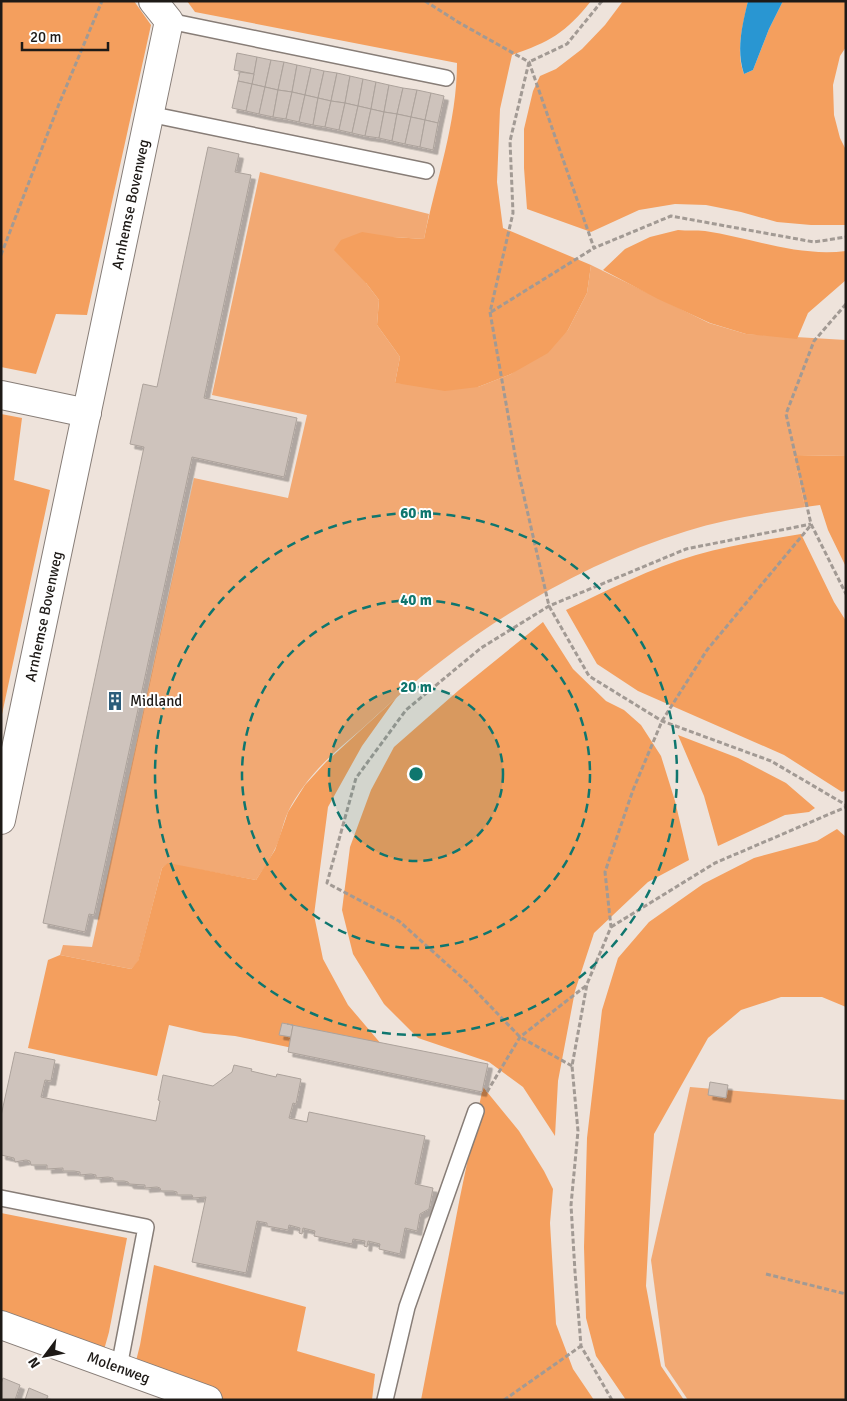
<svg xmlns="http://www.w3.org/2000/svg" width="847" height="1401" font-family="Signika,sans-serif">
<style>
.green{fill:#f2a973}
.forest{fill:#f49f5e}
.water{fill:#2996d2}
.building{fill:#cec3bc;stroke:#aca29b;filter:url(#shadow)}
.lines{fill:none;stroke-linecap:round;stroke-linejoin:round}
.lane-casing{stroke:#877d77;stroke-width:18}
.street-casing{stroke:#877d77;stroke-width:30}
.path{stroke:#a29a94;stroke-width:3;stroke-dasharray:5 2.5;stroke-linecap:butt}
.lane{stroke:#fff;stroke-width:15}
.street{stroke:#fff;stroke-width:28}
.ring{fill:none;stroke:#0f766e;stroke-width:2.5;stroke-dasharray:9 6}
.labels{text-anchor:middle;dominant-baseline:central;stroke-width:4;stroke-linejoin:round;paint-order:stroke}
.street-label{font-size:15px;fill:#1e1a17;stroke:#fff}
.poi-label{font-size:15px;fill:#1e1a17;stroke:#fff;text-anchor:start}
.centre{fill:#0f766e;stroke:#fff;stroke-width:2.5}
.ring-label{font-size:15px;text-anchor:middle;font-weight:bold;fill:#0f766e;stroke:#fff;stroke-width:4;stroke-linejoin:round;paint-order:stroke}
</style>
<defs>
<filter id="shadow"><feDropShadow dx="4.5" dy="4.5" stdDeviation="0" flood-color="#0004"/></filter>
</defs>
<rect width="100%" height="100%" fill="#eee3db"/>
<g class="green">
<path d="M 260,172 L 429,214 L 424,239 L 393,237 L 366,283 L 379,300 L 377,325 L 400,357 L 395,383 L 478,387 L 511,374 L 568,330 L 587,293 L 591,265 L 709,323 L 746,334 L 846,340 L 846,456 L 794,455 L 805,507 C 766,513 725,519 687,531 C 570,567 467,633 377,715 C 353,738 323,759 304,786 C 298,794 292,803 288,812 C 282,824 281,839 274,851 C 269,861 262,871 256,880 L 168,864 L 162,868 L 138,962 L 131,969 L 60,955 L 63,945 L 92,947 L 194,478 L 288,498 L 307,415 L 212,395 Z"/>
<path d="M 690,1087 L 846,1100 L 846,1400 L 688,1400 L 665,1366 L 651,1260 Z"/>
</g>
<g class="forest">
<path d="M 1,1 L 134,1 L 151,25 L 87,315 L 56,314 L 36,374 L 1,367 Z"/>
<path d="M 187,1 L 591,1 C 566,33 549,42 512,55 L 500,109 L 497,182 L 503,228 L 591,265 L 587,293 L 568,330 L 548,353 L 511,374 L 478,387 L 445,391 L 395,383 L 400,357 L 377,325 L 379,300 L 366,283 L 334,250 L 341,240 L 362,232 L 393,237 L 424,239 C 436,180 457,123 457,63 L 195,12 Z"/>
<path d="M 623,1 L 748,1 C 743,25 735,51 744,74 L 753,70 L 769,29 L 783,1 L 846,1 L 846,47 L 840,56 L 833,85 L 834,115 L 840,138 L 846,150 L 846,225 L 811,225 L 777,222 L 741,212 L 706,205 L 675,204 L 639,210 L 591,232 L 527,209 L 524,168 L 524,129 L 533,91 L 540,76 L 556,69 L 582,49 L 605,25 Z"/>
<path d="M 678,230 C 687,231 696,230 705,231 C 752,238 797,257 846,251 L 846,280 L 808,313 L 797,339 L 746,334 L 710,323 L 658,299 L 603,270 L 625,249 L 650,237 Z"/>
<path d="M 1,414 L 22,418 L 14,480 L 50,490 L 1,719 Z"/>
<path d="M 794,455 L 846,456 L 846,567 L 828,530 L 820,505 L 805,507 Z"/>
<path d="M 801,534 L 834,602 L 846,621 L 846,790 L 842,792 L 784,755 L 638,691 L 597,664 L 566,610 C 608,590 651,568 696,555 C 730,545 766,540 801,534 Z"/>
<path d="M 543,622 L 573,669 L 606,701 L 624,710 L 641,725 L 661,756 L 675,801 L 689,860 L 648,882 L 594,933 L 575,991 L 558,1081 L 555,1136 L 523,1087 L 489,1062 L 418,1038 L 384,1004 L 353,954 L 342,910 L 350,847 L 371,790 L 394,747 L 459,690 Z"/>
<path d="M 397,697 L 362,746 L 328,807 L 314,915 L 323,959 L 348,1005 L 382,1045 L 418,1074 L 235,1036 L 204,1033 L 169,1025 L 157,1076 L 28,1048 L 48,960 L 60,955 L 131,969 L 138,961 L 162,868 L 168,863 L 256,880 L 275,850 L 288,812 L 305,785 L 326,762 Z"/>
<path d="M 678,735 L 738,758 L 786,783 L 815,808 L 809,812 L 785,815 L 718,846 L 704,796 Z"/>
<path d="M 837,829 L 846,837 L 846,1007 L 822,997 L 781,997 L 741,1010 L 708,1038 L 654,1134 L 646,1286 L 661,1366 L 684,1400 L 626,1400 L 596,1356 L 586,1318 L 584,1247 L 587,1138 L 602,1010 L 618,958 L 649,922 L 703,884 L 754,858 L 817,841 Z"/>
<path d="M 483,1087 L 519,1131 L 544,1171 L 553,1189 L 550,1223 L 556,1324 L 573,1369 L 594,1400 L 421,1400 L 460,1197 Z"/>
<path d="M 1,1213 L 127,1238 L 109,1332 L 102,1357 L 1,1321 Z"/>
<path d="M 154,1265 L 306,1307 L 297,1351 L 375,1374 L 372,1400 L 219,1400 L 134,1369 L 140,1345 Z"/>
</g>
<path class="water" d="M 748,1 L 783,1 L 769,29 L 753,70 L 744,74 C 736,50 742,26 748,1 Z"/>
<g class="building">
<path d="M 237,53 L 257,57 L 254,74 L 234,70 Z"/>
<path d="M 257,57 L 271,60 L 265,87 L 252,84 Z"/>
<path d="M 271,60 L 284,62 L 278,90 L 265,87 Z"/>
<path d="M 284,62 L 297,65 L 292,92 L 278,90 Z"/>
<path d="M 297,65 L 311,68 L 305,95 L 292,92 Z"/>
<path d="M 311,68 L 324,71 L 318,98 L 305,95 Z"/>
<path d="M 324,71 L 337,73 L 331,101 L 318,98 Z"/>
<path d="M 240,72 L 254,74 L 252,84 L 238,81 Z"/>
<path d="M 337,73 L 350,76 L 345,103 L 331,101 Z"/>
<path d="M 350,76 L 363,79 L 358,106 L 345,103 Z"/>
<path d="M 363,79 L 376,82 L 371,109 L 358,106 Z"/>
<path d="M 238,81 L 252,84 L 246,111 L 232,108 Z"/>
<path d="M 376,82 L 389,85 L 384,112 L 371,109 Z"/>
<path d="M 252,84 L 265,87 L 259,114 L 246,111 Z"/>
<path d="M 389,85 L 403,88 L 397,114 L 384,112 Z"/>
<path d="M 265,87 L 278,90 L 273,117 L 259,114 Z"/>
<path d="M 403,88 L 417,90 L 411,117 L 397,114 Z"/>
<path d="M 278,90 L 292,92 L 286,119 L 273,117 Z"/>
<path d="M 417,90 L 431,93 L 425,120 L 411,117 Z"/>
<path d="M 292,92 L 305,95 L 299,122 L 286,119 Z"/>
<path d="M 431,93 L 444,96 L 438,123 L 425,120 Z"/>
<path d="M 305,95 L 318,98 L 313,125 L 299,122 Z"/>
<path d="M 318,98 L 331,101 L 325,127 L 313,125 Z"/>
<path d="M 331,101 L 345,103 L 339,130 L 325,127 Z"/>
<path d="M 345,103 L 358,106 L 352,133 L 339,130 Z"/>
<path d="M 358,106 L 371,109 L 365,136 L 352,133 Z"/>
<path d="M 371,109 L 384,112 L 379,138 L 365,136 Z"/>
<path d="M 384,112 L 397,114 L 392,141 L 379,138 Z"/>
<path d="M 397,114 L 411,117 L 405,144 L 392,141 Z"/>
<path d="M 411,117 L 425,120 L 420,147 L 405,144 Z"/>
<path d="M 425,120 L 438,123 L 433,150 L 420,147 Z"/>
<path d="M 208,147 L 239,154 L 235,172 L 251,175 L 204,398 L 297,418 L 284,477 L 192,457 L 94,915 L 89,914 L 85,932 L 43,923 L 144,447 L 130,444 L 143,384 L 157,387 Z"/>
<path d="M 282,1023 L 293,1025 L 291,1037 L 279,1035 Z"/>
<path d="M 287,1024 L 488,1064 L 482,1092 L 288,1052 L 293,1025 Z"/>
<path d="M 15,1052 L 55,1060 L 51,1081 L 45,1080 L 41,1097 L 156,1121 L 160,1101 L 158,1100 L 163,1075 L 213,1086 L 232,1072 L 234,1065 L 252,1069 L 251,1071 L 276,1077 L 277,1074 L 301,1079 L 296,1104 L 293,1103 L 289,1118 L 307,1122 L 309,1112 L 425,1136 L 415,1184 L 433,1188 L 429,1209 L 420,1214 L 417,1231 L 405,1228 L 400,1254 L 379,1249 L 380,1244 L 368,1241 L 367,1247 L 364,1246 L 365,1241 L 353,1239 L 352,1244 L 314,1236 L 315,1231 L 303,1228 L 302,1234 L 299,1233 L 300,1228 L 289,1225 L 288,1230 L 267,1226 L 267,1223 L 257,1221 L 246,1273 L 192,1262 L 206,1197 L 193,1198 L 192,1195 L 177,1195 L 177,1192 L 173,1191 L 161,1191 L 160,1188 L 157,1187 L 145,1188 L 145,1185 L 129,1184 L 128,1182 L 124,1181 L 113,1181 L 113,1178 L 108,1177 L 96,1178 L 96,1175 L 91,1174 L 80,1175 L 80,1172 L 74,1171 L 63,1171 L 63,1168 L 47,1169 L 47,1165 L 31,1165 L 30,1161 L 26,1160 L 15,1162 L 14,1158 L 1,1155 L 1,1116 Z"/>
<path d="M 710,1082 L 728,1085 L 726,1098 L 708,1095 Z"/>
<path d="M 3,1378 L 20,1385 L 15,1400 L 1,1400 L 1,1384 Z"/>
<path d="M 29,1388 L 48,1396 L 46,1400 L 25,1400 Z"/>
</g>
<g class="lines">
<g class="lane-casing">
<g id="lane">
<path d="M 169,21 L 446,78"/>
<path d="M 149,114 L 426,171"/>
<path d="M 1,1198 L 146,1227 L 119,1367"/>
<path d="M 385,1400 L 407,1307 L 476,1111"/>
</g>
</g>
<g class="street-casing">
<g id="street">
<path d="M 1,395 L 87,413"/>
<path id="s1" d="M 1,820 L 169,21 L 153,1"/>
<path id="s2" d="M 1,1325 L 208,1400"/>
</g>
</g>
<g class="path">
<path d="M 425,1 L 458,22 L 529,62 L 594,248 L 671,216 L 814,242 L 846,237"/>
<path d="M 602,1 L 567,44 L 529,62 L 510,141 L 513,213 L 490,312 L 517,466 L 549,606 L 589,676 L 662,721 L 771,761 L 846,805"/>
<path d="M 1,255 L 59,104 L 102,1"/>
<path d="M 846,304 L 814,341 L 786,414 L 811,524 L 846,594"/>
<path d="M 491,312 L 594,248"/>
<path d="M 611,927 L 715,863 L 846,807"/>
<path d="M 572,1066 L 520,1037 L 469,984 L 399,921 L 327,883 L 356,778 L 406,710 L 481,648 L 549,606 L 686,549 L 811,524"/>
<path d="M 487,1092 L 520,1037 L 587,985"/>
<path d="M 766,1274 L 846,1294"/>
<path d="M 504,1400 L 581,1346"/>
<path d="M 612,1400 L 581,1346 L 575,1272 L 571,1205 L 578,1131 L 572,1066 L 587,984 L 611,927 L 605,872 L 633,790 L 662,721 L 707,650 L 811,525"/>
</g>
<use href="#lane" class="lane"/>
<use href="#street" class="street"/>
</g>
<circle cx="416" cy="774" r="87" fill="#0f766e" fill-opacity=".12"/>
<g class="ring">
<circle cx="416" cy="774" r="87"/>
<circle cx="416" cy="774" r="174"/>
<circle cx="416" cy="774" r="261"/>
</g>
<defs>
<g id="building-bare" transform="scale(1.5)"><path d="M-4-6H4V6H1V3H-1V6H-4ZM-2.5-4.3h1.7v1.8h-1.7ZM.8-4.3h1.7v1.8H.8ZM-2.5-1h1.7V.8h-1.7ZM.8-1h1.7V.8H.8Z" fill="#2b5c7a" stroke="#fff" stroke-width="2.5" paint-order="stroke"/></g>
</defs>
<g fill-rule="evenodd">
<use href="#building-bare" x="115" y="701"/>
</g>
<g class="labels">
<g class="street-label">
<text stroke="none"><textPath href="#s1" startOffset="629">Arnhemse Bovenweg</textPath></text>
<text stroke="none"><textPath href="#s1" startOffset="208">Arnhemse Bovenweg</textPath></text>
<text stroke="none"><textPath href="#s2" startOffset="125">Molenweg</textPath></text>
</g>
<g class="poi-label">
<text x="130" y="701">Midland</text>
</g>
</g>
<circle cx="416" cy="774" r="8" class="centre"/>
<g class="ring-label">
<text x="416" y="518">60 m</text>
<text x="416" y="605">40 m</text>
<text x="416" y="692">20 m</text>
</g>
<rect width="847" height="1401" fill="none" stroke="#1e1a17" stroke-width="5"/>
<g transform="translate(45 1356) rotate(238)" stroke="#ffffff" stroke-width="4" paint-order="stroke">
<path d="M0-4L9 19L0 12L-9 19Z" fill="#1e1a17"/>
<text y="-8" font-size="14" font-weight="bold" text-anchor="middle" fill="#1e1a17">N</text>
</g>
<path d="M22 42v8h86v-8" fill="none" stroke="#1e1a17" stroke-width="2.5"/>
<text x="30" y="42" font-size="15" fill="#1e1a17" stroke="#ffffff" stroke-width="4" paint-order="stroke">20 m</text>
</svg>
